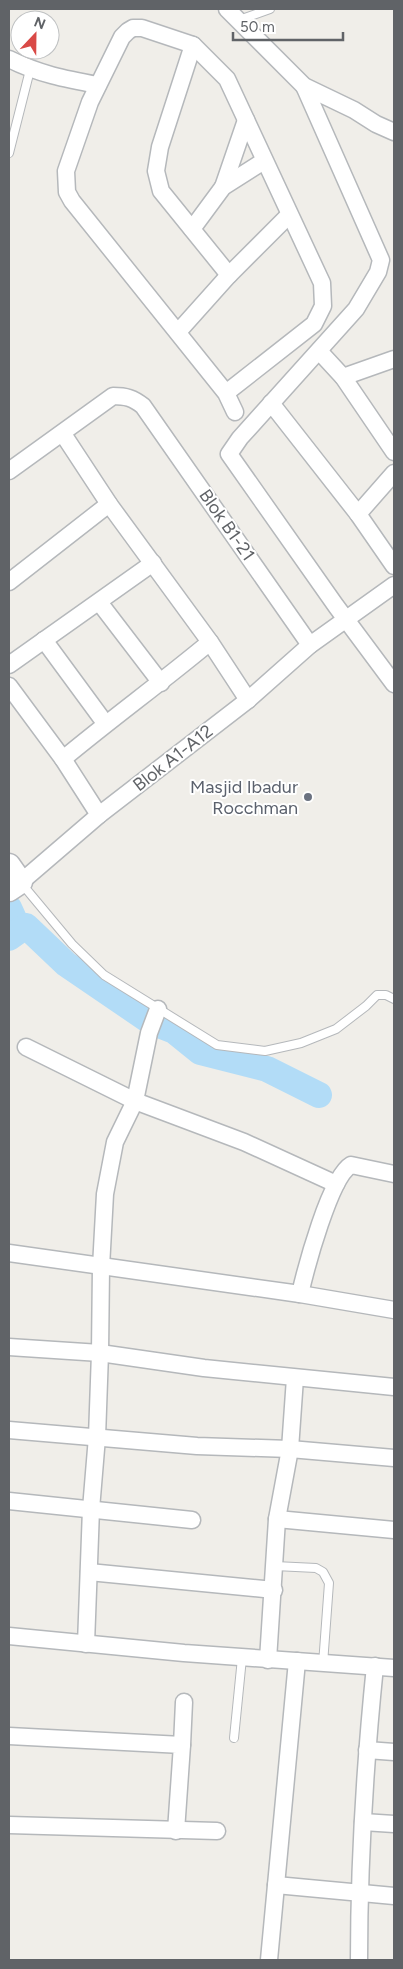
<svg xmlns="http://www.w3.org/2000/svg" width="403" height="1969" font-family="Figtree,sans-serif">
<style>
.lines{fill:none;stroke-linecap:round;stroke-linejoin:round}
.river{stroke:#b2dcf7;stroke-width:26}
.lane-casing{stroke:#b5b8bb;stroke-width:10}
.street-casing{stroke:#b5b8bb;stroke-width:19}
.secondary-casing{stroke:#b5b7bb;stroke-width:25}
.lane{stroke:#fff;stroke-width:8}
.street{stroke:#fff;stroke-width:16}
.secondary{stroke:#fff;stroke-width:22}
.worship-dot{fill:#6b7280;stroke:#fff;stroke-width:2}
.labels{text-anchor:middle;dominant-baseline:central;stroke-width:4;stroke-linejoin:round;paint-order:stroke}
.street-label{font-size:18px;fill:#606367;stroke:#fff}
.worship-label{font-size:18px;fill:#5b616d;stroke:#fff;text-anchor:end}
</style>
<rect width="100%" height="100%" fill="#f0eee9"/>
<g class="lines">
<g class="river">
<path d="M 9,908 L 14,919 L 9,921"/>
<path d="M 9,938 L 26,926 L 66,964 L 151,1022 L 174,1031 L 200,1052 L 267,1069 L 319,1095"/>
</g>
<g class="lane-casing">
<g id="lane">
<path d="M 239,20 L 270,9"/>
<path d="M 9,153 L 30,70"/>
<path d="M 22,884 L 72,944 L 104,975 L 217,1045 L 265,1051 L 301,1043 L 336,1029 L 366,1006 L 377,995 L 386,995 L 394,999"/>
<path d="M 275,1566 L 316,1568 L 323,1572 L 329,1583 L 323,1664"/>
<path d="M 234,1738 L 242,1658"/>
</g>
</g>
<g class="street-casing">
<g id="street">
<path d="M 227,9 L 304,86 L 354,110 L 376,124 L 394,132"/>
<path d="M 193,45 L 160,147 L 156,171 L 161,191 L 229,275"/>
<path d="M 9,59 C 39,74 65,79 98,85"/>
<path d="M 304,86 L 381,260 L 378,272 L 356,309 L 240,438 L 229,454 L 336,606 L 394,684"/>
<path d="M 223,187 L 246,120"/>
<path d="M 192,229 L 223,187 L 264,161"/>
<path d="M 178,332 L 229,275 L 289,215"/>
<path d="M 319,351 L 343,377 L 394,452"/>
<path d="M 343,377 L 394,359"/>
<path d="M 226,393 L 314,324 L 323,306 L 322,283 L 227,79 L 193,45 L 142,28 L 133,28 L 128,31 L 122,37 L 90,102 L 66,171 L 67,192 L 72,201 L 226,393 L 235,412"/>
<path d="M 271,403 L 358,514 L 394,566"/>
<path d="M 63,434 L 109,504 L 210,642 L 248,700"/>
<path d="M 9,471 L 113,396 C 126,396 133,398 143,406 L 310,645"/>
<path d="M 358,514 L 394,473"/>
<path d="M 9,582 L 109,504"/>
<path d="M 99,602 L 161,683"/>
<path d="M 44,640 L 105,723"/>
<path d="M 9,665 L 153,563"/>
<path d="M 9,686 L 63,759 L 99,815"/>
<path d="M 63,759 C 111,719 162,682 210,642"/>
<path d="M 21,882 L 99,815 L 248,700 L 310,645 L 394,585"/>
<path d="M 26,1047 L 135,1101 L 244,1142 L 336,1184"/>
<path d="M 9,1253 L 300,1294 L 394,1310"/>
<path d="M 300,1294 C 306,1268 330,1177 351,1165 L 394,1174"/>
<path d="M 9,1347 L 100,1353 L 204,1368 L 394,1387"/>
<path d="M 9,1430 L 197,1446 L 290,1449 L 394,1458"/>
<path d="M 9,1501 L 192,1520"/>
<path d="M 277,1519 L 394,1530"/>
<path d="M 89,1572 L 274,1590"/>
<path d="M 9,1636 L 184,1653 L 394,1668"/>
<path d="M 86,1644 L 91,1509 L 97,1437 L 100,1353 L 101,1267 L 105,1194 L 115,1142 L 135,1101 L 149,1033 L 158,1009"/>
<path d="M 268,1660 L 277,1519 L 290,1449 L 295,1378"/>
<path d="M 9,1736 L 182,1745 L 176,1831"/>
<path d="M 182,1745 L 184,1702"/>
<path d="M 367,1750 L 394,1752"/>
<path d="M 363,1822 L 394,1824"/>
<path d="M 9,1825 L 217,1831"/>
<path d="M 276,1885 L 394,1896"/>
<path d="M 269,1960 L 297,1661"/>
<path d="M 359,1960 C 359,1862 365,1764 375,1666"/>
</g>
</g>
<g class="secondary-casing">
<path id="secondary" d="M 9,865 L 21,882 L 9,890"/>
</g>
<use href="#lane" class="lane"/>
<use href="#street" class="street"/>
<use href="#secondary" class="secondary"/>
</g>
<circle class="worship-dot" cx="308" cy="797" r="5"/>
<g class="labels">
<g class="street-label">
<text transform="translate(227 525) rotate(55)">Blok B1-21</text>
<text transform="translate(173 758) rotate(-38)">Blok A1-A12</text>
</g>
<g class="worship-label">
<text x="298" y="787">Masjid Ibadur<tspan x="298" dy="21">Rocchman</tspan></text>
</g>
</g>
<rect width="403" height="1969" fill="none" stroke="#606367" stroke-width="20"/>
<g transform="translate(35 35) rotate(22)"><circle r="24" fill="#ffffff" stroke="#bfc1c2"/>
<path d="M0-4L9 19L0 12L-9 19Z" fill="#d94946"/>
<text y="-8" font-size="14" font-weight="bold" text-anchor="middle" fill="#606367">N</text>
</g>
<path d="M233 32v8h110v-8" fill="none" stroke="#606367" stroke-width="2.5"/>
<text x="240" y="32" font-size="15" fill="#606367" stroke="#ffffff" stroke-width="4" paint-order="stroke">50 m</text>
</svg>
